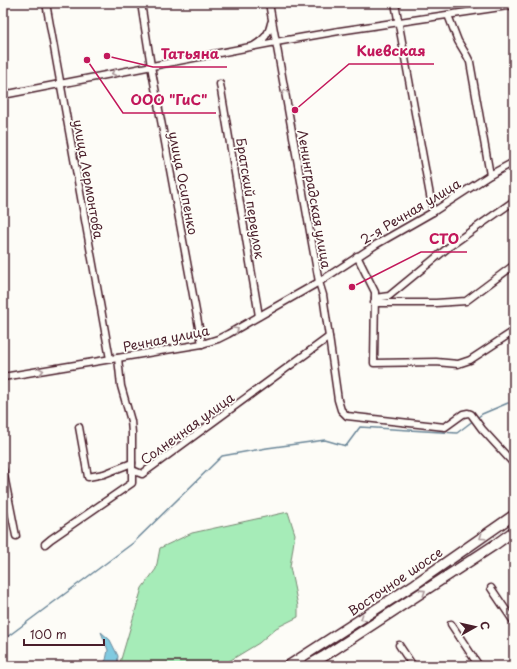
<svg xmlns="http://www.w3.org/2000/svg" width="517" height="669" font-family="'Playpen Sans',sans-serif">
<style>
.green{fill:#a6ecb8;stroke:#788672}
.water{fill:#80cae0;stroke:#6a8698}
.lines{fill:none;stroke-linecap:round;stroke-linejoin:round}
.stream{stroke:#6a8698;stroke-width:1.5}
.minor-casing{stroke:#4a1f2b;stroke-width:9}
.highway-casing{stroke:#4a1f2b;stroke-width:12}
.minor{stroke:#fdfcf7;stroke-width:6}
.highway{stroke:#fdfcf7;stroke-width:9}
.oneway{stroke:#ac999b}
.labels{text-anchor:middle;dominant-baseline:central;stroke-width:3.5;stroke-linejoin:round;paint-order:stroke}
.street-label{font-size:13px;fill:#4a1f2b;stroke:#fdfcf7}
.leader{fill:none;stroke:#c2185b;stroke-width:1.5}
.callout-dot{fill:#c2185b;stroke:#fdfcf7;stroke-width:1.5}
.callout-label{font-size:14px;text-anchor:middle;font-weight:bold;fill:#c2185b;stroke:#fdfcf7;stroke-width:3.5;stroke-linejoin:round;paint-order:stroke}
</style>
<rect width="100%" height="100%" fill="#fdfcf7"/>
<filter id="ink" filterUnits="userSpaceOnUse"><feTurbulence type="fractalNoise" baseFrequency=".025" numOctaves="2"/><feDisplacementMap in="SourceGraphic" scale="8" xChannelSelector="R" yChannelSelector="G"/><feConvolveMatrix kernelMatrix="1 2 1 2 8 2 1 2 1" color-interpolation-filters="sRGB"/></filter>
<g filter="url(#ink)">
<path class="green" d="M 288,512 L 295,534 L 290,567 L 298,606 L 298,617 L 276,628 L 259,643 L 221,666 L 119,666 L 142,588 L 156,569 L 160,548 L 192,533 Z"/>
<path class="water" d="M 101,632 L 110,640 L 118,656 L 117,666 L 99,666 L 106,660 L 108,650 Z"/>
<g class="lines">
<g class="stream">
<path d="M 477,418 L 482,414 L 508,403"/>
<path d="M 3,640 L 133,543 L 222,456 L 267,448 L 325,440 L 346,446 L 360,427 L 457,433 L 474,420"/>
</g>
<g class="minor-casing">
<g id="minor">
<path d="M 46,3 L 110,359"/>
<path d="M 141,3 L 151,66 L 202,344"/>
<path d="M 269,3 L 319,282 L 323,295 L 338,400 L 341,410 L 347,416 L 445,427 L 463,414 L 468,413 L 471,414 L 482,429 L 514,464"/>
<path d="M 395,3 L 433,212"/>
<path d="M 448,15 L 458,41 L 467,56 L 470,62 L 490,175"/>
<path d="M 255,45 C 264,40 269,34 271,23"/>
<path d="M 220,84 L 259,316"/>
<path d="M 3,95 L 276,42 L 339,31 L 514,5"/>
<path d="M 357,256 L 375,292 L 374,363 L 436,362 L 458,364 L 470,360 L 514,331"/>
<path d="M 375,298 L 389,296 L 450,246 L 514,201"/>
<path d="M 374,303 L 436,303 L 466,301 L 514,265"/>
<path d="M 118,358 L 121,386 L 131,421 L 132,433 L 132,470"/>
<path d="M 3,377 L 202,344 L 218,339 L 228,334 L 319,282 L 377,244 L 433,212 L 490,175 L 514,162"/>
<path d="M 79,427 L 88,477 L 104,474 L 132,463"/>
<path d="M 3,470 L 16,536"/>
<path d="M 45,544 L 51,539 L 132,483 L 132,470 L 142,474 L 329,337"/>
<path d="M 491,588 L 514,622"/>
<path d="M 451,624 L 479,666"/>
<path d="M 399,645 L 413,666"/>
</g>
</g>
<g class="highway-casing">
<g id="highway">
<path d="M 288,666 L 415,584 L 514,515"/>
<path d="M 307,666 L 323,657 L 496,544 L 514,531"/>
</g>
</g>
<use href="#minor" class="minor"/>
<use href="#highway" class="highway"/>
</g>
<defs><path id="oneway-chevron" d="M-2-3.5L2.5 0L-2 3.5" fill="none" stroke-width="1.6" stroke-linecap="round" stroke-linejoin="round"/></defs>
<g class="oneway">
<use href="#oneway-chevron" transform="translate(114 73) rotate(169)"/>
<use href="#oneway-chevron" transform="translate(285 92) rotate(-100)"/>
<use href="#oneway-chevron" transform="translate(236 330) rotate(-30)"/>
<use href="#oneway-chevron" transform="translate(41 371) rotate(-10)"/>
<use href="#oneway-chevron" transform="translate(482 537) rotate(146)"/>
<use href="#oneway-chevron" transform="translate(423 592) rotate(-33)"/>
<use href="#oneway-chevron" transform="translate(363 618) rotate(147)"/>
</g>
</g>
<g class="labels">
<g class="street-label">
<text transform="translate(89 179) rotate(80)">улица Лермонтова</text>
<text transform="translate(184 183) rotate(79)">улица Осипенко</text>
<text transform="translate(251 198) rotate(81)">Братский переулок</text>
<text transform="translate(315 199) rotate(80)">Ленинградская улица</text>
<text transform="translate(410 211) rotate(-31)">2-я Речная улица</text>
<text transform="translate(166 338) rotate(-11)">Речная улица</text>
<text transform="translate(187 428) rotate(-36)">Солнечная улица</text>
<text transform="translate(395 581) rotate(-34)">Восточное шоссе</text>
</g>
</g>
<path class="leader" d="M295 110L349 64H434M107 56L153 67H227M87 60L123 113H216M352 287L421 252H467"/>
<g class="callout-dot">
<circle cx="295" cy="110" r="4"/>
<circle cx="107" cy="56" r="4"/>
<circle cx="87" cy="60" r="4"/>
<circle cx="352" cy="287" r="4"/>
</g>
<g class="callout-label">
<text x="391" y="56">Киевская</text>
<text x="190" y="59">Татьяна</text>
<text x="169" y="105">ООО "ГиС"</text>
<text x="444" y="244">СТО</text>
</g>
<rect width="517" height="669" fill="none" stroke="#fdfcf7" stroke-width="16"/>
<rect x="8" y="8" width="501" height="653" fill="none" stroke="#4a1f2b" stroke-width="1.5" filter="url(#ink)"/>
<g transform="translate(475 627) rotate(82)" stroke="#fdfcf7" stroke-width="3" paint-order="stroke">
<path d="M0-3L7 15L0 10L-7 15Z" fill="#4a1f2b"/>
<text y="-6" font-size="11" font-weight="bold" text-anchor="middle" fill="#4a1f2b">С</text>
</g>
<path d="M24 639v6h80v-6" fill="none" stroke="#4a1f2b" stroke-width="2"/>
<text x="30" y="639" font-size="12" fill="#4a1f2b" stroke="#fdfcf7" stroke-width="3" paint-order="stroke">100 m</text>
</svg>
